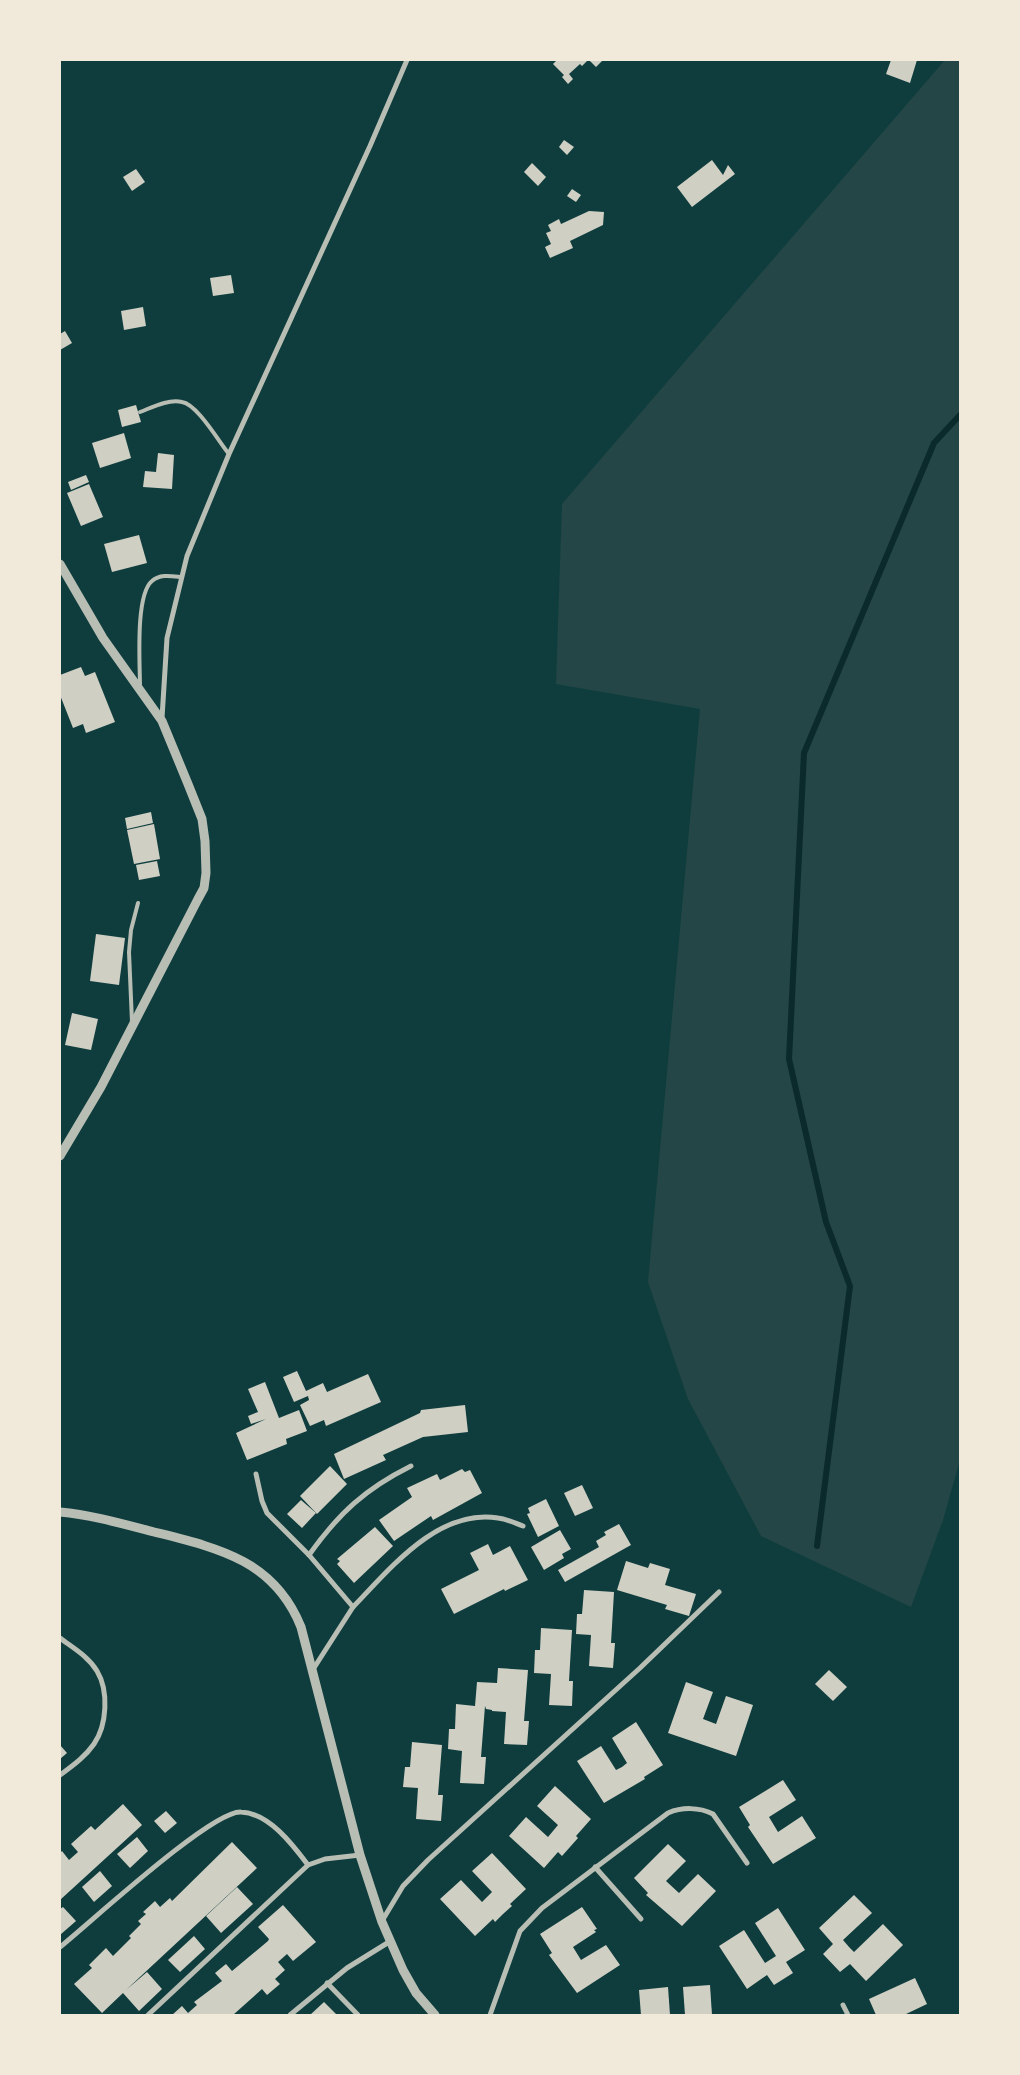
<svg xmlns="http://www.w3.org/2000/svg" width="1020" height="2075" font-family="'PT Serif',serif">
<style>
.green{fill:#244646}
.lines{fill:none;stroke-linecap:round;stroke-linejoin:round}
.stream{stroke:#0a2a2b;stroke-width:6}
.building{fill:#cfcfc3}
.service{stroke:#b8beb3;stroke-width:4}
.minor{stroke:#b8beb3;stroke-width:5}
.tertiary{stroke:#b8beb3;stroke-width:9}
</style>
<rect width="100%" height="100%" fill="#0f3d3e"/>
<path class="green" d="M 945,60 L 960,60 L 960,1460 L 943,1520 L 911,1607 L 761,1536 L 688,1399 L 648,1282 L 700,709 L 556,684 L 562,504 Z"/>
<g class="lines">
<path class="stream" d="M 817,1546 L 850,1286 L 826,1222 L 789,1059 L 804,753 L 934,443 L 960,415"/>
</g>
<g class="building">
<path d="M 557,60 L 588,60 L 582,66 L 580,64 L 569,74 L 573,79 L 568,84 L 562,77 L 564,75 L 553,64 Z"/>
<path d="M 589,60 L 603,60 L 596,67 Z"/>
<path d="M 891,60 L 917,60 L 910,83 L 886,74 Z"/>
<path d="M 564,140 L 574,147 L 567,155 L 559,147 Z"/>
<path d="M 712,160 L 723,175 L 728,165 L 735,174 L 692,207 L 677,187 Z"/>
<path d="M 532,163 L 546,177 L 538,186 L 524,172 Z"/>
<path d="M 136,169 L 145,182 L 132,191 L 123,177 Z"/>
<path d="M 572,189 L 581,195 L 576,202 L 567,196 Z"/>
<path d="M 589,211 L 604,212 L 603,225 L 570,241 L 573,248 L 550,258 L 545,247 L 551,244 L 546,233 L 551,231 L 548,225 L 559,219 L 561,224 Z"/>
<path d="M 231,275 L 234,293 L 213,296 L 210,278 Z"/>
<path d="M 143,307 L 146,326 L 124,330 L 121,311 Z"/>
<path d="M 65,331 L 72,343 L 60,350 L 60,334 Z"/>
<path d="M 136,405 L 141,422 L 122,427 L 118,410 Z"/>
<path d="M 124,433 L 131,458 L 100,468 L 92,443 Z"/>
<path d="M 158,453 L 174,455 L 172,489 L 143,487 L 145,471 L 156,472 Z"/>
<path d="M 86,475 L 89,482 L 71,490 L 68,482 Z"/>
<path d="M 89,484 L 103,517 L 81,526 L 67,493 Z"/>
<path d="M 139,535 L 147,563 L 112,572 L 104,544 Z"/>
<path d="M 81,667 L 85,676 L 95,672 L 115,722 L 86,733 L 83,724 L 73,728 L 60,695 L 60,675 Z"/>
<path d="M 151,812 L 153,823 L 127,829 L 125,818 Z"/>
<path d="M 154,824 L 160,859 L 134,864 L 127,830 Z"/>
<path d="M 157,861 L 160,876 L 139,880 L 136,865 Z"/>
<path d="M 96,934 L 125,938 L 119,985 L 90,981 Z"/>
<path d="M 72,1013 L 98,1019 L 91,1050 L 65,1045 Z"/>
<path d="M 297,1371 L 306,1391 L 323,1383 L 327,1392 L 368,1374 L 381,1402 L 326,1426 L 324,1420 L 310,1426 L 300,1405 L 309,1400 L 308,1396 L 294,1402 L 283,1377 Z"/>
<path d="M 265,1382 L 279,1418 L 299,1410 L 307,1431 L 286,1439 L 287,1444 L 247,1460 L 236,1433 L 266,1419 L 251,1424 L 248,1416 L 258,1412 L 248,1389 Z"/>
<path d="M 465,1405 L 468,1432 L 423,1437 L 383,1455 L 386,1460 L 344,1479 L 334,1454 L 420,1413 L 421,1410 Z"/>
<path d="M 330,1466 L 347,1484 L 317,1514 L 300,1496 Z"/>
<path d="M 462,1469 L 465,1472 L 470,1470 L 482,1493 L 433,1520 L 431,1516 L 394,1541 L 379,1520 L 412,1497 L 407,1488 L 437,1474 L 440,1480 Z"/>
<path d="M 582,1485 L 593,1508 L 575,1516 L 564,1493 Z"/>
<path d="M 546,1499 L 559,1526 L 538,1537 L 527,1514 L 530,1513 L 528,1508 Z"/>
<path d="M 301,1500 L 316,1513 L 302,1528 L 287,1514 Z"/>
<path d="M 619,1524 L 631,1545 L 565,1582 L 558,1570 L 599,1547 L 596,1541 L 606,1535 L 604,1532 Z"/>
<path d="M 375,1527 L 393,1546 L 354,1583 L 337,1564 L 340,1561 L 337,1559 Z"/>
<path d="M 560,1530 L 571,1549 L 562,1554 L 564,1558 L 544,1570 L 531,1547 Z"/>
<path d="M 488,1544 L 493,1555 L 510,1546 L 528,1580 L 505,1591 L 504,1589 L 454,1614 L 441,1589 L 479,1570 L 470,1553 Z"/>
<path d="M 626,1561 L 648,1568 L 650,1563 L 670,1569 L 665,1585 L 696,1594 L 689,1616 L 665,1609 L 667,1605 L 617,1590 Z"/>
<path d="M 584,1590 L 614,1592 L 611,1643 L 615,1643 L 613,1668 L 589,1666 L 591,1635 L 576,1634 L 577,1614 L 582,1614 Z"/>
<path d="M 541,1628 L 572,1630 L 569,1681 L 573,1681 L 572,1706 L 549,1705 L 551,1674 L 534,1673 L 535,1650 L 540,1650 Z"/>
<path d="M 498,1668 L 528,1670 L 524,1721 L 529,1721 L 527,1745 L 504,1744 L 506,1712 L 492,1711 L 492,1710 L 486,1709 L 485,1706 L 481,1757 L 486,1757 L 484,1784 L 460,1783 L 462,1751 L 448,1749 L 449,1729 L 455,1729 L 456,1704 L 475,1706 L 477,1682 L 497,1683 Z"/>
<path d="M 829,1670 L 847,1687 L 833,1701 L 815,1684 Z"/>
<path d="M 686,1682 L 713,1692 L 703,1719 L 716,1724 L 726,1696 L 753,1705 L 736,1756 L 668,1733 Z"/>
<path d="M 636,1722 L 663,1765 L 644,1777 L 645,1779 L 604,1803 L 577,1761 L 601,1746 L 616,1770 L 622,1767 L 627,1763 L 612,1738 Z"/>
<path d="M 412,1742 L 442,1745 L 438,1795 L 443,1795 L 441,1821 L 416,1819 L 418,1788 L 403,1787 L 405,1767 L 410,1767 Z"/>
<path d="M 60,1745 L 67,1753 L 60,1759 Z"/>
<path d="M 783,1780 L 796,1800 L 769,1817 L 778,1832 L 802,1816 L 816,1838 L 773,1864 L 748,1827 L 750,1825 L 739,1807 Z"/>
<path d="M 555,1786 L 591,1819 L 576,1836 L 578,1838 L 562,1856 L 558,1852 L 544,1868 L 509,1836 L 526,1817 L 548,1837 L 558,1825 L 537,1806 Z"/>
<path d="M 123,1804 L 142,1825 L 60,1900 L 60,1853 L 62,1851 L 69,1860 L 78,1852 L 71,1844 L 91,1826 L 95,1830 Z"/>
<path d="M 166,1811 L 177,1823 L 165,1833 L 154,1821 Z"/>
<path d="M 137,1837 L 148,1851 L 130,1868 L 117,1854 Z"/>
<path d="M 232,1842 L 257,1868 L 126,1990 L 147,1972 L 162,1989 L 139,2011 L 123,1993 L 102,2013 L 74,1984 L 92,1968 L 89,1965 L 106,1948 L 113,1956 L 131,1938 L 129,1936 L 141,1924 L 138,1921 L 146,1914 L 143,1912 L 155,1901 L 160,1907 L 170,1898 L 172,1901 Z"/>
<path d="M 668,1844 L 686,1861 L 666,1881 L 679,1893 L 698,1874 L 716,1891 L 682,1926 L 646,1895 L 648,1893 L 634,1878 Z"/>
<path d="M 492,1853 L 526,1889 L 510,1904 L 512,1906 L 503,1914 L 495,1922 L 493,1919 L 475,1936 L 440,1899 L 461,1880 L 482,1902 L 492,1892 L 472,1871 Z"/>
<path d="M 100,1871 L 112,1886 L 94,1902 L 82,1887 Z"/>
<path d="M 237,1887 L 253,1904 L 221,1933 L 206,1916 Z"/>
<path d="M 854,1895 L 872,1913 L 843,1940 L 849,1947 L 854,1952 L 883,1924 L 903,1945 L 866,1981 L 850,1964 L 840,1972 L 823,1954 L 833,1944 L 819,1928 Z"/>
<path d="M 283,1905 L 316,1942 L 293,1961 L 287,1954 L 278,1962 L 285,1970 L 275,1979 L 280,1984 L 267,1995 L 262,1989 L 233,2015 L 172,2015 L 182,2006 L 188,2013 L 197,2005 L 194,2002 L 222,1981 L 215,1973 L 226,1964 L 232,1971 L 268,1941 L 269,1939 L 258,1927 Z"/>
<path d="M 63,1907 L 76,1921 L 60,1935 L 60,1909 Z"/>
<path d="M 582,1907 L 597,1929 L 594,1930 L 596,1932 L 573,1947 L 581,1960 L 606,1945 L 620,1965 L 577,1993 L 549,1955 L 552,1953 L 540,1934 Z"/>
<path d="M 778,1908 L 805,1950 L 786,1962 L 793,1973 L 774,1985 L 767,1975 L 747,1989 L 719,1946 L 744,1930 L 765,1963 L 776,1956 L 755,1923 Z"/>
<path d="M 194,1936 L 205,1949 L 180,1972 L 168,1960 Z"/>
<path d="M 915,1978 L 927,2004 L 904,2015 L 876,2015 L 869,1999 Z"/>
<path d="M 710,1985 L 712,2015 L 685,2015 L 683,1987 Z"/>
<path d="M 668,1987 L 670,2015 L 641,2015 L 639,1990 Z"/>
<path d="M 324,2002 L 337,2015 L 310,2015 Z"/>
</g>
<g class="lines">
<g class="service">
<path d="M 140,412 C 153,407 168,399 182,402 C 197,404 219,442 229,454"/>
<path d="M 140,687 C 140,665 135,595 152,581 C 160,574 171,576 181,577"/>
<path d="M 132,1022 L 129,952 L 131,930 L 138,903"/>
</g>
<g class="minor">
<path d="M 162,718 L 167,638 L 187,556 L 229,454 L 370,146 L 407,60"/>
<path d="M 256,1474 L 262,1501 L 267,1513 L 309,1555 L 353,1607 L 312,1671"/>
<path d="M 309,1555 C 339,1513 365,1489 411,1466"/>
<path d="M 353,1607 C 390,1569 438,1508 498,1518 C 507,1519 515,1523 523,1526"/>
<path d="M 60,1638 C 73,1648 88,1656 97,1671 C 109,1691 107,1725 94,1744 C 85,1757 72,1766 60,1775"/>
<path d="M 595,1867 L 641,1919"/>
<path d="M 382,1921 L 403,1886 L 428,1860 L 640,1668 L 719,1592"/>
<path d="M 60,1947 C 90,1923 212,1810 241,1812 C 269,1813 293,1845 308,1865"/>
<path d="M 327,1983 L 358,2015"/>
<path d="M 843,2005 L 848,2015"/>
<path d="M 148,2015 L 308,1865 L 325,1859 L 360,1855"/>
<path d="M 290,2015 L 347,1968 L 389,1942"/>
<path d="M 490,2015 L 520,1931 L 542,1908 L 668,1813 C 682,1807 699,1807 713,1814 L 747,1863"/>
</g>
<g class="tertiary">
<path d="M 60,564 L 103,638 L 162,721 L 188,784 L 202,819 L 205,841 L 206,873 L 204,888 L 198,899 L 101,1087 L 60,1156"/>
<path d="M 60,1512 C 92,1515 123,1524 154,1532 C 218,1548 274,1560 301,1627 L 360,1855 L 382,1922 L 403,1970 L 416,1993 L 435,2015"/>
</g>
</g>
<rect width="1020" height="2075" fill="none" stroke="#f1e9da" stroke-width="122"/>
</svg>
